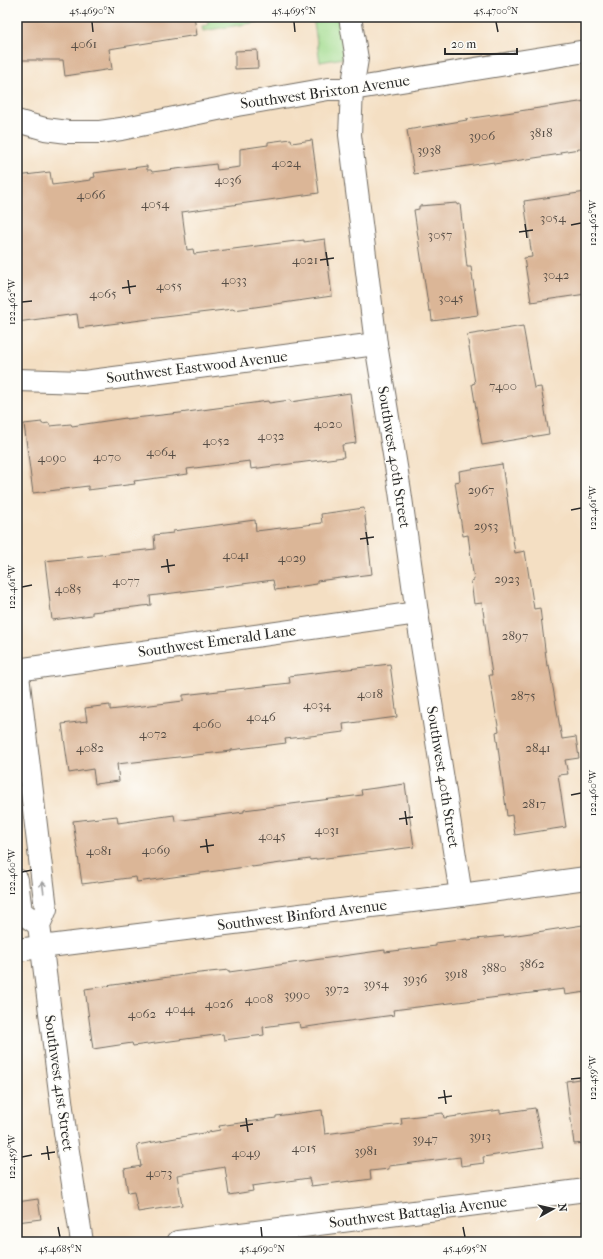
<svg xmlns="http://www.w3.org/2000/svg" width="603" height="1259" font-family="'IM FELL French Canon',serif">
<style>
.green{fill:#a1db8e;stroke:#66835c}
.building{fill:#dbb697}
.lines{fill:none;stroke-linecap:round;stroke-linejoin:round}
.minor-casing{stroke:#716a60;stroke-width:24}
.minor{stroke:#fff;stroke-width:22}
.oneway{stroke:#a0a0a0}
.ticks{fill:none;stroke:#2b2b2b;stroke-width:1.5}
.labels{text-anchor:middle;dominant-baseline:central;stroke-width:3;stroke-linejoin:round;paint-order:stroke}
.number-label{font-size:13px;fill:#574e46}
.street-label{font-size:15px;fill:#2b2b2b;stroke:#fdfcf7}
.neatline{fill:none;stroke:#2b2b2b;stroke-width:1.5}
.ticks-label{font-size:10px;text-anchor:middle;fill:#2b2b2b}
</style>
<rect width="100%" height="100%" fill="#fdfcf7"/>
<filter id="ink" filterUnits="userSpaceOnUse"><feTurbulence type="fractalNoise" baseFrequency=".025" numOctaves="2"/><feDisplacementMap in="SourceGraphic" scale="8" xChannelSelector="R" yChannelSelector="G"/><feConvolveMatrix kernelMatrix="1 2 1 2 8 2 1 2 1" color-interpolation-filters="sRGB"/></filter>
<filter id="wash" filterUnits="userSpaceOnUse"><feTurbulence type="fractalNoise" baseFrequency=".012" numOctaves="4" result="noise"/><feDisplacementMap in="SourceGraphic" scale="16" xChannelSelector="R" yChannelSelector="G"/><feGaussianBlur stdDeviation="0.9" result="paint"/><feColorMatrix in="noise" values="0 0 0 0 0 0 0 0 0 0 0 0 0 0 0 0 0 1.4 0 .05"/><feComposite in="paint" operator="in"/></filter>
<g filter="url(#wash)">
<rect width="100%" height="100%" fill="#f4dfc3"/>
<g class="green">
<path d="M 207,17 L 257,17 L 258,22 L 203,31 L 202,26 L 208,25 Z"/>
<path d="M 313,17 L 342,17 L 349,57 L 320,62 Z"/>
</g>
<g id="blocks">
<g class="building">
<path d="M 17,17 L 194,17 L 197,35 L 109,49 L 112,69 L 65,76 L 63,60 L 17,60 Z"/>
<path d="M 257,50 L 258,68 L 235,69 L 235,51 Z"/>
<path d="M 586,101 L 586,148 L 560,152 L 561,154 L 494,164 L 494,162 L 414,174 L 407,130 L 467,120 L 466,119 Z"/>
<path d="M 291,139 L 292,143 L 312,140 L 319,193 L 182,212 L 187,250 L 193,249 L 194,254 L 304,240 L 304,242 L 325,239 L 332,296 L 234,310 L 233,309 L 165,317 L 79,328 L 77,314 L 17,322 L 17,176 L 50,172 L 52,185 L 91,180 L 91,178 L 95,177 L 94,173 L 147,166 L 147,170 L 151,170 L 152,172 L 216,164 L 217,170 L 240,167 L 240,149 L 268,145 L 268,142 Z"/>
<path d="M 586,192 L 586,294 L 531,302 L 524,258 L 532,257 L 524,201 Z"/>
<path d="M 457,203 L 457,205 L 460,204 L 467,267 L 471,267 L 478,315 L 432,321 L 431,311 L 429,311 L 414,210 L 419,209 L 419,206 Z"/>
<path d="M 523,326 L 534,388 L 541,387 L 549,434 L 482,445 L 472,384 L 475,383 L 467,335 Z"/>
<path d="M 350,393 L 356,443 L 342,445 L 344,457 L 251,469 L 250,461 L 187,469 L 188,474 L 134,481 L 135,484 L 88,490 L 88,486 L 33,493 L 24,424 L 42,422 L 42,424 L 49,423 L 50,426 L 71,424 L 72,426 L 126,418 L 126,419 L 180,413 L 268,401 L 269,403 L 290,400 L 291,402 Z"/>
<path d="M 502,464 L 515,553 L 525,551 L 534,609 L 540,608 L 547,666 L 549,665 L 562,739 L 576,737 L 579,758 L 565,760 L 568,774 L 558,775 L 566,827 L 515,835 L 512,815 L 507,816 L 496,732 L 499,731 L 489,675 L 492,675 L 482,603 L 474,604 L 471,581 L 474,580 L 468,535 L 463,536 L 455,482 L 460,481 L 459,471 Z"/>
<path d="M 364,508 L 372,574 L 317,581 L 317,584 L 275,590 L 273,580 L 150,596 L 151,605 L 92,612 L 92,615 L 52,620 L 45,561 L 155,549 L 154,535 L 173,533 L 173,531 L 255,520 L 256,531 L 322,523 L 321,514 Z"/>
<path d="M 390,664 L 397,717 L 343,724 L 344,732 L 285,739 L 286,743 L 231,750 L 231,751 L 117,764 L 119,781 L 95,784 L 93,769 L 69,773 L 62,724 L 87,721 L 85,708 L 110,705 L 110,710 L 183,701 L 183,695 L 290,683 L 289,676 Z"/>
<path d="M 405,784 L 414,847 L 310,860 L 310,859 L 252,867 L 252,866 L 137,882 L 136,877 L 82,884 L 73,821 L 117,816 L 118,823 L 174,815 L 175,821 L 244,812 L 244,810 L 362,795 L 361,790 Z"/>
<path d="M 583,925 L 586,948 L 586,992 L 565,995 L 564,989 L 393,1010 L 394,1015 L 334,1023 L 300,1028 L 299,1022 L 263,1027 L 264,1035 L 224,1040 L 223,1034 L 133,1046 L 132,1043 L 93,1049 L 85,989 L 190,974 L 229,970 L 229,972 L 385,950 L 385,952 L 436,946 L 436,943 L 467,939 L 467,940 L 504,936 L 504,937 Z"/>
<path d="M 586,1078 L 586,1143 L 574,1144 L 566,1081 Z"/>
<path d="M 535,1108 L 543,1148 L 483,1157 L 484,1163 L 461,1166 L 460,1157 L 389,1166 L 389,1169 L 370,1171 L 371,1179 L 350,1182 L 350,1181 L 311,1186 L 309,1178 L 252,1186 L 253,1191 L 229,1195 L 225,1167 L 177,1175 L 182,1205 L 138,1212 L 134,1192 L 128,1193 L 124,1169 L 141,1166 L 137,1145 L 220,1130 L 219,1126 L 276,1118 L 276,1116 L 322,1110 L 325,1134 L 402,1124 L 401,1118 L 443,1113 L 444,1118 L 500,1110 L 500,1113 Z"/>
<path d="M 38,1199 L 41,1219 L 17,1222 L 17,1202 Z"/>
</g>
</g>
</g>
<g filter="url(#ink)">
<use href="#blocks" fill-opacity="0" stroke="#716a60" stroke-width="1"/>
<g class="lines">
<g class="minor-casing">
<g id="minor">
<path d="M 350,17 L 357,59 L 352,89 L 350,135 L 376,344 L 400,491 L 417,613 L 461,895"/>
<path d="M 17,121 L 45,129 L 68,132 L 100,132 L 121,129 L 237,105 L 328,89 L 352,89 L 586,51"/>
<path d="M 17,380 L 84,382 L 99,380 L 376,344"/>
<path d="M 17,667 L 46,909 L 39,925 L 65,1132 L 82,1242"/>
<path d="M 17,670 L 417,613"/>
<path d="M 17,880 L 21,912 L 39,925"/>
<path d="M 17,950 L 461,895 L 586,878"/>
<path d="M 178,1242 L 586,1190"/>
</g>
</g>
<use href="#minor" class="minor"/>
</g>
<defs><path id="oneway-shaft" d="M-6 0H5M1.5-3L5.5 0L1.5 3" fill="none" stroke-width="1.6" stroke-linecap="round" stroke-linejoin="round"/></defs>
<use class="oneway" href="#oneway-shaft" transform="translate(43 887) rotate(-97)"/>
</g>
<path class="ticks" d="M 92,22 L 93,32M 294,22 L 295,32M 496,22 L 498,32M 525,224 L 527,238M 571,225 L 581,223M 519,232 L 533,230M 326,252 L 328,266M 320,260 L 334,258M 128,280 L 130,294M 122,288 L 136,286M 22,302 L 32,301M 571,510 L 581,508M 366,532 L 368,545M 360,539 L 374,537M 167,559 L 169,573M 161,567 L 175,565M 22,587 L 32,585M 571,795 L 581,793M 405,811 L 407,825M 399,819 L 413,817M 206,839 L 208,853M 200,847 L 214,845M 22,872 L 32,870M 571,1079 L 581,1078M 444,1090 L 446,1104M 438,1098 L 452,1096M 246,1118 L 248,1132M 240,1126 L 253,1124M 47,1146 L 49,1160M 41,1154 L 55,1152M 22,1157 L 32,1155M 58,1227 L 60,1237M 261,1227 L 262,1237M 463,1227 L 465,1237"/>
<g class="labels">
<g class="number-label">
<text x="84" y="43">4061</text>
<text x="541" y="132">3818</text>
<text x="482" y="135">3906</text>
<text x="429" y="149">3938</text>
<text x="286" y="162">4024</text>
<text x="228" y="179">4036</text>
<text x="91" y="194">4066</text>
<text x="155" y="203">4054</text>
<text x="553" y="217">3054</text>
<text x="440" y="234">3057</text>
<text x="305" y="259">4021</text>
<text x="556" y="274">3042</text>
<text x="234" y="279">4033</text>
<text x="169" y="285">4055</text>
<text x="103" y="293">4065</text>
<text x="451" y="297">3045</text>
<text x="503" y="385">7400</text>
<text x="328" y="423">4020</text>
<text x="271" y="435">4032</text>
<text x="216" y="440">4052</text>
<text x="161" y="451">4064</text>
<text x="107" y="456">4070</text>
<text x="52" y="457">4090</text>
<text x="481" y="489">2967</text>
<text x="486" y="525">2953</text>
<text x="236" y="554">4041</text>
<text x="292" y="557">4029</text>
<text x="507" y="578">2923</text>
<text x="126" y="580">4077</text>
<text x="68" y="588">4085</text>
<text x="515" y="635">2897</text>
<text x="370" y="693">4018</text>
<text x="523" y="695">2875</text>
<text x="317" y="704">4034</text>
<text x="261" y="716">4046</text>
<text x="207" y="723">4060</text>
<text x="153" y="733">4072</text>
<text x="90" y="747">4082</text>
<text x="538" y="747">2841</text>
<text x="534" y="803">2817</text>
<text x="327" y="829">4031</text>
<text x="272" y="835">4045</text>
<text x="156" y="849">4069</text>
<text x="99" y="850">4081</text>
<text x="532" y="963">3862</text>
<text x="494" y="967">3880</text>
<text x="456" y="973">3918</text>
<text x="415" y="978">3936</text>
<text x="376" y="983">3954</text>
<text x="337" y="988">3972</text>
<text x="297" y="994">3990</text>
<text x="259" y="998">4008</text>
<text x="219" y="1003">4026</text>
<text x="180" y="1008">4044</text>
<text x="142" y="1013">4062</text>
<text x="480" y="1135">3913</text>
<text x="425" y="1138">3947</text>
<text x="304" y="1147">4015</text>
<text x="366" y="1150">3981</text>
<text x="246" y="1152">4049</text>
<text x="159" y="1172">4073</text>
</g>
<g class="street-label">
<text transform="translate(325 92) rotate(-8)">Southwest Brixton Avenue</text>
<text transform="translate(197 367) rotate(-7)">Southwest Eastwood Avenue</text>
<text transform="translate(394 457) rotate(81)">Southwest 40th Street</text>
<text transform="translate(217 641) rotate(-8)">Southwest Emerald Lane</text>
<text transform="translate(443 777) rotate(81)">Southwest 40th Street</text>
<text transform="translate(302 915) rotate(-7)">Southwest Binford Avenue</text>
<text transform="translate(59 1083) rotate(82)">Southwest 41st Street</text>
<text transform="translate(418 1212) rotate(-7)">Southwest Battaglia Avenue</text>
</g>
</g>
<rect width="603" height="1259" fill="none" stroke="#fdfcf7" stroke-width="44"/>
<g transform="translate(553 1209) rotate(82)" stroke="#fdfcf7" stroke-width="3" paint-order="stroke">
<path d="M0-3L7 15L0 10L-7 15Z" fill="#2b2b2b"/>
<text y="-6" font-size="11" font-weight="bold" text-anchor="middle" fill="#2b2b2b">N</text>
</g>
<path d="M445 48v6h72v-6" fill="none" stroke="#2b2b2b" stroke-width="2"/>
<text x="451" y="48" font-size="12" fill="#2b2b2b" stroke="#fdfcf7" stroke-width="3" paint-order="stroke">20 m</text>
<rect x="22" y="22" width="559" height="1215" class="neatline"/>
<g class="ticks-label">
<text x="92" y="14">45.4690°N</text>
<text x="294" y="14">45.4695°N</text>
<text x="496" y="14">45.4700°N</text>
<text transform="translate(592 223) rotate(-90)" y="4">122.462°W</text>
<text transform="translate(11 302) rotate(-90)" y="4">122.462°W</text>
<text transform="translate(592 508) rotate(-90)" y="4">122.461°W</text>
<text transform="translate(11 587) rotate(-90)" y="4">122.461°W</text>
<text transform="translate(592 793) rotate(-90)" y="4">122.460°W</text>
<text transform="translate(11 872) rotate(-90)" y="4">122.460°W</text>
<text transform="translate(592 1078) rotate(-90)" y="4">122.459°W</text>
<text transform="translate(11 1157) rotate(-90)" y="4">122.459°W</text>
<text x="60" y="1252">45.4685°N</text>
<text x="262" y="1252">45.4690°N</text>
<text x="465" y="1252">45.4695°N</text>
</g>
</svg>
